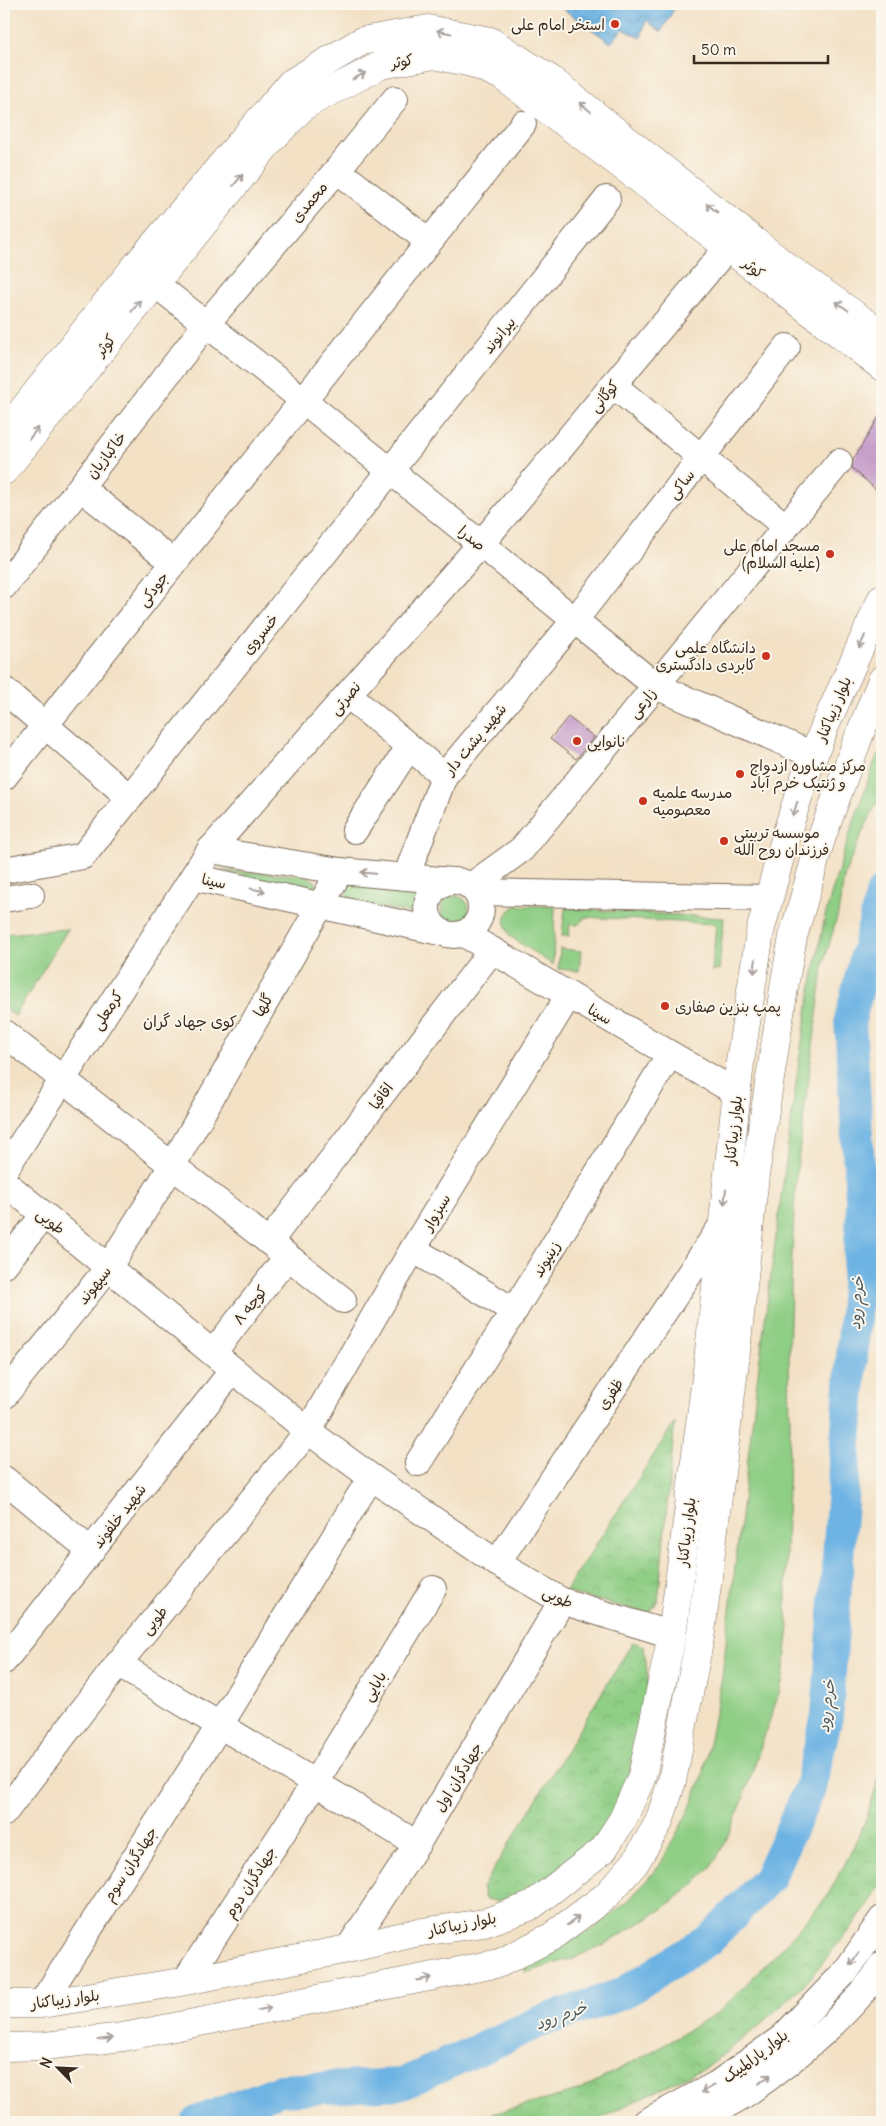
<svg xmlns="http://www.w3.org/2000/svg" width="886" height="2126" font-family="Delius,'Playpen Sans Arabic',sans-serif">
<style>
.green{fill:#8fce85;stroke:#657c52}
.park{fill:url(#park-crowns);stroke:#657c52}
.water{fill:url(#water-waves);stroke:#546e80}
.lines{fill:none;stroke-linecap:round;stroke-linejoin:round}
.river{stroke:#6db3e3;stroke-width:32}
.building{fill:#c39ac8}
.minor-casing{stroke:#7b6a59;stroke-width:28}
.major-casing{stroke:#7b6a59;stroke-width:29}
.minor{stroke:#fff;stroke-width:26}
.major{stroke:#fff;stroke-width:28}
.oneway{stroke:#a79f9a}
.poi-dot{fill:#c8321e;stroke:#fbf7ec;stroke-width:2}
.labels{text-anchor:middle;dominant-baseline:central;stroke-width:4;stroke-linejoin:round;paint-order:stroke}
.poi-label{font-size:15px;fill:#3b2a1e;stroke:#fbf7ec;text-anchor:start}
.street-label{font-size:15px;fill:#3b2a1e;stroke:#fbf7ec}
.neighbourhood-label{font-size:16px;fill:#3b2a1e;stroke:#fbf7ec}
.water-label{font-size:16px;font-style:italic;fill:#4c5a63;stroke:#fbf7ec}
</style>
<defs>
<pattern id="park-crowns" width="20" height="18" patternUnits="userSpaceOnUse" patternTransform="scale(1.25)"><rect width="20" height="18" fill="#8fce85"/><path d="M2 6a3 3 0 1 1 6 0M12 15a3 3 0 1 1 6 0" fill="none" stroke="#7cb172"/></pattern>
<pattern id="water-waves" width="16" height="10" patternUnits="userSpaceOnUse" patternTransform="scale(1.25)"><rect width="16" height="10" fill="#6db3e3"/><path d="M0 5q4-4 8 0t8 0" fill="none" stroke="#5b92b7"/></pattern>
</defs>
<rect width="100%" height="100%" fill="#fbf7ec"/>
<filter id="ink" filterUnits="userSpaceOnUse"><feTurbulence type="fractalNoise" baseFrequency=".02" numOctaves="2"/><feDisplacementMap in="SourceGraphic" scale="10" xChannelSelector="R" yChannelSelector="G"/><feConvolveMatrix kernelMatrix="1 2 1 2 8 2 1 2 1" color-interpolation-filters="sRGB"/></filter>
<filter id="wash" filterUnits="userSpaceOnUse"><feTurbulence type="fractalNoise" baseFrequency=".0096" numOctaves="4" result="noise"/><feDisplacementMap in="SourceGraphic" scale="20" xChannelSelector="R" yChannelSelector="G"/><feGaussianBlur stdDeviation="1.12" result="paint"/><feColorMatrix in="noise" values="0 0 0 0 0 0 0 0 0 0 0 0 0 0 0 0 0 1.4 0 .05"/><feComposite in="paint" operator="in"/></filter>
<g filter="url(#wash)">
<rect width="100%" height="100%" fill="#f3e1c6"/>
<g class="green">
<path d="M 882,748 L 882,793 L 864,829 L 845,873 L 838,914 L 824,962 L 796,1176 L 792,1254 L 789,1358 L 790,1427 L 786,1550 L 786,1608 L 789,1626 L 783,1678 L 780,1690 L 741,1805 L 724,1845 L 711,1867 L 693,1885 L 664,1908 L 609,1942 L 576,1957 L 525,1973 L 525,1967 L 529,1962 L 594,1929 L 630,1899 L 660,1865 L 689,1810 L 703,1775 L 722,1677 L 759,1365 L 800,1053 L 812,983 L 825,916 L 843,854 L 874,763 Z"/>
<path d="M 349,883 L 424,888 L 417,898 L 416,914 L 351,902 L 346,893 Z"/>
<circle cx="455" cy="910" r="14"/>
<path d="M 515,906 L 555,906 L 553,965 L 511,937 C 503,926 503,914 515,906 Z"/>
<path d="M 565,908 L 724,918 L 719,970 L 712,971 L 716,924 L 584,917 L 583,921 L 577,925 L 570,924 L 569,936 L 562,936 Z"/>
<path d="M 68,929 L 15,1016 L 4,1007 L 4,934 Z"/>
<path d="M 560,949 L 581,951 L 579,971 L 558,969 Z"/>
</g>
<g class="park">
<path d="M 220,870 L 308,876 L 316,882 L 315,891 Z"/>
<path d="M 675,1422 L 658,1602 L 647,1613 L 565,1592 Z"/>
<path d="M 633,1642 L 644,1646 L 648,1681 L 634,1751 L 627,1782 L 605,1828 L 570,1864 L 530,1890 L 497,1901 L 485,1899 L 482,1888 Z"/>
<path d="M 882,1768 L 882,1881 L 869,1905 L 809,1980 L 759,2026 L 707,2067 L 616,2110 L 596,2122 L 462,2122 L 578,2091 L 649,2053 L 719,2012 L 779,1951 L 826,1898 L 848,1858 L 866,1819 Z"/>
</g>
<path class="water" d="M 556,4 L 677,4 L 661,32 L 646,20 L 641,38 L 623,29 L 611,43 Z"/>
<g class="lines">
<path class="river" d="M 197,2122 L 280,2090 L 402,2084 L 537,2023 L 622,1994 L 711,1938 L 768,1879 L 810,1788 L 827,1716 L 862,1214 L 850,1020 L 882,892"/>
</g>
<g id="blocks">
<g class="building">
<path d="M 882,412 L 882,495 L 852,468 L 853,460 Z"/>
<path d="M 568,717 L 594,737 L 576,759 L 550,739 Z"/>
</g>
</g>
</g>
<g filter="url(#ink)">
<use href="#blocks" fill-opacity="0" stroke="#7b6a59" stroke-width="1"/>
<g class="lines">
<g class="minor-casing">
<g id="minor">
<path d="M 337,170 L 395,99"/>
<path d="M 154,283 L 303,400 L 656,686 L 813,755"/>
<path d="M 613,385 L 786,527"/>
<path d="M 81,488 L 174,563"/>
<path d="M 4,586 L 207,323 L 337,170 L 428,241"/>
<path d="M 4,690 L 130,798"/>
<path d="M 348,695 L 444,776"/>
<path d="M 4,777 L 523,124"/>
<path d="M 355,830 L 409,747"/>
<path d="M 210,850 L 340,871 L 451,881"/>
<path d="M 4,870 L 83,856 L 607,199"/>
<path d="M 193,877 L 440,932"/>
<path d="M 406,877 L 444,776 L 575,620 L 787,347"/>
<circle cx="454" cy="908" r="27"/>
<path d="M 471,886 L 522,849 L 839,462"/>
<path d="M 477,892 L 769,898"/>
<path d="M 4,899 L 31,895"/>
<path d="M 464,934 L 737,1093"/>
<path d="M 4,1033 L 343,1300"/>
<path d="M 4,1171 L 210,850 L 480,545 L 728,247"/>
<path d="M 4,1182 L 308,1431 L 371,1477 L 497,1563 L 562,1601 L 672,1635"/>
<path d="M 269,1242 L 492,950"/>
<path d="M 413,1249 L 514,1311"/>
<path d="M 4,1265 L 44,1215"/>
<path d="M 213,1353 L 287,1257"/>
<path d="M 4,1396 L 108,1268 L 172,1166 L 340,871"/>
<path d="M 418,1463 L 514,1311 L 670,1054"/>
<path d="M 4,1479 L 91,1551"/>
<path d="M 497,1563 L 722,1225"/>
<path d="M 4,1661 L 233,1370"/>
<path d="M 118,1664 L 417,1844"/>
<path d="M 4,1813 L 118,1664 L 308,1431 L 413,1249 L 569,995"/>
<path d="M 348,1949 L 417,1844 L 562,1601"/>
<path d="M 185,1981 L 315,1783 L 433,1589"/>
<path d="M 41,2004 L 220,1725 L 371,1477"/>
<path d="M 646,2122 L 717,2084 L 783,2037 L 846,1971 L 882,1919"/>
<path d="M 693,2122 C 711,2113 730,2104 747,2093 C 790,2064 857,2009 882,1965"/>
</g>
</g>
<g class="major-casing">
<g id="major">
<path d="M 4,434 L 134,268 L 291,83 L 362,41 L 428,29 L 490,41 L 550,79 L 787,267 L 882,334"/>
<path d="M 4,471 L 271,140 L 305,105 L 381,65 L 434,55 L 472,63 L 502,76 L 629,171 L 882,367"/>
<path d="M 4,2004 L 41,2004 L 175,1983 L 348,1949 L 415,1933 L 484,1923 L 531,1906 L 603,1850 L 623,1819 L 642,1776 L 672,1635 L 707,1370 L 740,1062 L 760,932 L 786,835 L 803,782 L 825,726 L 882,598"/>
<path d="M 4,2047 L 45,2046 L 123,2037 L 500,1963 L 551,1937 L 606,1896 L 635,1863 L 659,1822 L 672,1781 L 701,1632 L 734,1370 L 755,1175 L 786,975 L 793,937 L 821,839 L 859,736 L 882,680"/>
</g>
</g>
<use href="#minor" class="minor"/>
<use href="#major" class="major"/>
</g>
<defs><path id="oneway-shaft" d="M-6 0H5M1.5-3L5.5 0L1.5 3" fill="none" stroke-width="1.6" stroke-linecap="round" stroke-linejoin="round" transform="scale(1.25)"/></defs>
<g class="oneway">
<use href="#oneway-shaft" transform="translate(444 32) rotate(-169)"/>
<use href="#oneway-shaft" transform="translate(359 76) rotate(-28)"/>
<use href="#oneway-shaft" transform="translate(585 107) rotate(-141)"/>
<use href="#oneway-shaft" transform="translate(238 180) rotate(-51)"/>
<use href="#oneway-shaft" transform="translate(712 208) rotate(-142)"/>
<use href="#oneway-shaft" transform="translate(136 306) rotate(-51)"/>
<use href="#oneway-shaft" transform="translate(842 306) rotate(-145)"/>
<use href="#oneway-shaft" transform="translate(34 433) rotate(-51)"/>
<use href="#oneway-shaft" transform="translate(862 642) rotate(114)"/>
<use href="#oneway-shaft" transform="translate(795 809) rotate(108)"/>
<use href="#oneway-shaft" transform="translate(368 873) rotate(-175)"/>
<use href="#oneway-shaft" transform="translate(258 890) rotate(12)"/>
<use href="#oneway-shaft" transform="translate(755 966) rotate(97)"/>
<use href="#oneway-shaft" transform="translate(725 1197) rotate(97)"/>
<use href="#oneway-shaft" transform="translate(573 1921) rotate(-36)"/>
<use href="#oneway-shaft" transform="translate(854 1959) rotate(125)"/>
<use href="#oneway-shaft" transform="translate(424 1979) rotate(-11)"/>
<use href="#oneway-shaft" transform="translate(264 2009) rotate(-11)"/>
<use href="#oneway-shaft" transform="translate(105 2039) rotate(-7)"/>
<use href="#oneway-shaft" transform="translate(765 2079) rotate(-38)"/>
<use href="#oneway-shaft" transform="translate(708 2089) rotate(152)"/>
</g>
</g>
<g class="poi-dot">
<circle cx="615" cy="24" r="5"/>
<circle cx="830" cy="554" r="5"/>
<circle cx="766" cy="656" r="5"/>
<circle cx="577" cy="741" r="5"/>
<circle cx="740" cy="774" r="5"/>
<circle cx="643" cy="801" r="5"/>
<circle cx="724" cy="841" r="5"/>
<circle cx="665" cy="1006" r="5"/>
</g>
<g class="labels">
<g class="poi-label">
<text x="605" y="24" text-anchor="end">استخر امام علی</text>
<text x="820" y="545" text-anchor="end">مسجد امام علی<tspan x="820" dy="17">(علیه السلام)</tspan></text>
<text x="756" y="647" text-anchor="end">دانشگاه علمی<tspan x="756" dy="17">کابردی دادگستری</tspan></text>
<text x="587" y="741">نانوایی</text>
<text x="750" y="765">مرکز مشاوره ازدواج<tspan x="750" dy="17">و ژنتیک خرم آباد</tspan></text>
<text x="653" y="792">مدرسه علمیه<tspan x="653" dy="17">معصومیه</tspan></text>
<text x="734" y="832">موسسه تربیتی<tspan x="734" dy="17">فرزندان روح الله</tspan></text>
<text x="675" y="1006">پمپ بنزین صفاری</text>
</g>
<g class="street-label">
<text transform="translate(402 61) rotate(-10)">کوثر</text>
<text transform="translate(309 202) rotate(-50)">محمدی</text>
<text transform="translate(754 268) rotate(38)">کوثر</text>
<text transform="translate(499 335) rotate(-51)">بیرانوند</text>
<text transform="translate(105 345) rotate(-51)">کوثر</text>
<text transform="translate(604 396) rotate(-50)">کوگانی</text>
<text transform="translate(106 455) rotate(-52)">خاکبازیان</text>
<text transform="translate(681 484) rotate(-52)">ساکی</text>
<text transform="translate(472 538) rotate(39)">صدرا</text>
<text transform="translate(153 589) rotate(-52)">جودکی</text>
<text transform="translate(260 634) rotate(-51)">خسروی</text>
<text transform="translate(345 698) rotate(-49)">نصرتی</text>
<text transform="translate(642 703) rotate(-51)">زارعی</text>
<text transform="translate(833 709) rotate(-67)">بلوار زیباکنار</text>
<text transform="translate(475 739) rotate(-50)">شهید پشت دار</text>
<text transform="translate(214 881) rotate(12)">سینا</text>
<text transform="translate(263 1005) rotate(-60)">گلها</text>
<text transform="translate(107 1010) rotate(-57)">کرمعلی</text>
<text transform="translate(600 1014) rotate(30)">سینا</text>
<text transform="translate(381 1096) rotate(-53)">اقاقیا</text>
<text transform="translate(733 1130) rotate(-84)">بلوار زیباکنار</text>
<text transform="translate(436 1212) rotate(-59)">سبزوار</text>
<text transform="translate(51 1221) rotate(39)">طوبی</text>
<text transform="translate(546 1259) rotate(-59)">زینیوند</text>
<text transform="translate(94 1285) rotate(-52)">سپهوند</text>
<text transform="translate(250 1305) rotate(-52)">کوچه ۸</text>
<text transform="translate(610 1394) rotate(-56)">ظفری</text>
<text transform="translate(119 1516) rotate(-52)">شهید خلفوند</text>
<text transform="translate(686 1532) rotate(-83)">بلوار زیباکنار</text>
<text transform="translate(558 1597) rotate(25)">طوبی</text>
<text transform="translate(154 1620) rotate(-51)">طوبی</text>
<text transform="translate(374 1686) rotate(-59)">بابایی</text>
<text transform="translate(458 1777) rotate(-59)">جهادگران اول</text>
<text transform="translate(130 1864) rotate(-57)">جهادگران سوم</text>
<text transform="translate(250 1882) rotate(-57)">جهادگران دوم</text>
<text transform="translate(462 1924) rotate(-11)">بلوار زیباکنار</text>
<text transform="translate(65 1999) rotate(-7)">بلوار زیباکنار</text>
<text transform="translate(755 2056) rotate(-37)">بلوار پارالمپیک</text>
</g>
<g class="neighbourhood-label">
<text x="190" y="1021">کوی جهاد گران</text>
</g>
<g class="water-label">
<text transform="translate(856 1303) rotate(-86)">خرم رود</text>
<text transform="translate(826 1706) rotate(-83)">خرم رود</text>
<text transform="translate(561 2015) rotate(-20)">خرم رود</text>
</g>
</g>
<rect width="886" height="2126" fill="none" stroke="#fbf7ec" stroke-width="20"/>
<g transform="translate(58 2068) rotate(294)" stroke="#fbf7ec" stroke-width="4" paint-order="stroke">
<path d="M0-4L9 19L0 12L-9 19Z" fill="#3b2a1e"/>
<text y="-8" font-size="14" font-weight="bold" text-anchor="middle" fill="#3b2a1e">N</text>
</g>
<path d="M694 55v8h134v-8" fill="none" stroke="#3b2a1e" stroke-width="2.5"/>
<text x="701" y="55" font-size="15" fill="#3b2a1e" stroke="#fbf7ec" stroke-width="4" paint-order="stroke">50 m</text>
</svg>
